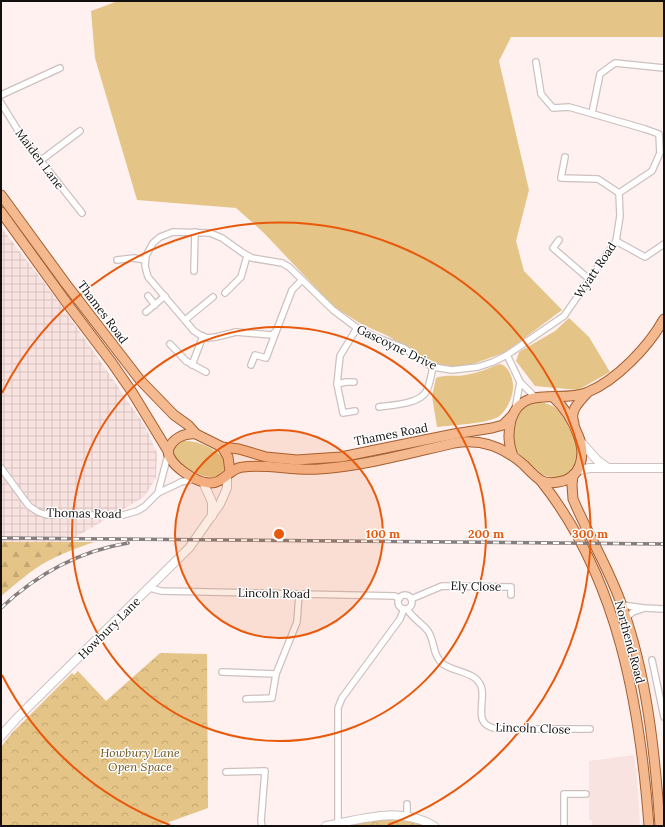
<svg xmlns="http://www.w3.org/2000/svg" width="665" height="827" font-family="Lora,serif">
<style>
.built{fill:#f9e3e1}
.industrial{fill:url(#industrial-grid)}
.green{fill:#e5c487}
.forest{fill:url(#forest-firs)}
.park{fill:url(#park-crowns)}
.lines{fill:none;stroke-linecap:round;stroke-linejoin:round}
.street-casing{stroke:#cdc1c0;stroke-width:8}
.secondary-casing{stroke:#cdc1c0;stroke-width:10}
.primary-casing{stroke:#a15f32;stroke-width:11}
.street{stroke:#fff;stroke-width:5.5}
.secondary{stroke:#fff;stroke-width:8}
.primary{stroke:#f5b98f;stroke-width:9}
.rail-casing{stroke:#867d7d;stroke-width:3.5}
.rail{stroke:#fff;stroke-width:2;stroke-dasharray:6;stroke-linecap:butt}
.ring{fill:none;stroke:#e8590c;stroke-width:2}
.labels{text-anchor:middle;dominant-baseline:central;stroke-width:3;stroke-linejoin:round;paint-order:stroke}
.street-label{font-size:12px;fill:#130f0f;stroke:#fff}
.park-label{font-size:12px;font-style:italic;fill:#6d531d;stroke:#fff}
.centre{fill:#e8590c;stroke:#fff;stroke-width:2}
.ring-label{font-size:12px;text-anchor:middle;font-weight:bold;fill:#e8590c;stroke:#fff;stroke-width:3;stroke-linejoin:round;paint-order:stroke}
</style>
<defs>
<pattern id="industrial-grid" width="8" height="8" patternUnits="userSpaceOnUse"><rect width="8" height="8" fill="#f9e3e1"/><path d="M0 4h8M4 0v8" fill="none" stroke="#d5c2c0"/></pattern>
<pattern id="forest-firs" width="22" height="20" patternUnits="userSpaceOnUse"><rect width="22" height="20" fill="#e5c487"/><path d="M5 1l3.5 6h-7zM16 11l3.5 6h-7z" fill="#c4a773"/></pattern>
<pattern id="park-crowns" width="20" height="18" patternUnits="userSpaceOnUse"><rect width="20" height="18" fill="#e5c487"/><path d="M2 6a3 3 0 1 1 6 0M12 15a3 3 0 1 1 6 0" fill="none" stroke="#c4a773"/></pattern>
</defs>
<rect width="100%" height="100%" fill="#fef1f0"/>
<path class="built" d="M 634,755 L 637,777 L 640,826 L 592,826 L 592,820 L 589,820 L 589,761 Z"/>
<path class="industrial" d="M 1,227 L 58,301 L 94,352 L 145,426 L 157,453 L 156,478 L 144,497 L 1,581 Z"/>
<g class="green">
<path d="M 118,1 L 664,1 L 664,37 L 511,37 L 499,61 L 529,190 L 516,241 L 524,271 L 562,310 L 506,352 L 473,364 L 452,367 L 430,363 L 388,336 L 361,324 L 333,306 L 264,233 L 236,208 L 137,200 L 95,58 L 91,11 Z"/>
<path d="M 569,318 L 589,337 L 610,372 L 578,390 L 535,386 L 516,361 L 519,352 L 555,331 Z"/>
<path d="M 499,364 C 508,364 514,380 513,388 C 513,397 506,412 498,417 C 485,424 453,425 437,427 L 432,396 L 436,378 C 446,374 455,377 465,375 C 477,373 488,369 499,364 Z"/>
<path d="M 540,402 C 546,403 552,405 557,409 C 564,416 578,444 578,454 C 579,473 559,482 543,475 C 535,468 519,456 514,447 C 509,435 516,415 525,407 C 530,404 534,403 540,402 Z"/>
<path d="M 183,441 C 197,440 215,448 224,459 L 224,470 C 221,473 218,476 214,477 C 199,479 154,455 183,441 Z"/>
</g>
<path class="forest" d="M 1,542 L 94,542 C 79,547 63,553 48,561 C 31,570 16,584 1,596 Z"/>
<g class="park">
<path d="M 160,653 L 207,654 L 208,808 L 158,826 L 1,826 L 1,747 L 11,734 L 72,673 L 74,675 L 78,671 L 106,701 Z"/>
<path d="M 392,817 L 402,817 L 427,826 L 344,826 Z"/>
</g>
<g class="lines">
<g class="street-casing">
<g id="street">
<path d="M 1,95 L 60,68"/>
<path d="M 1,103 L 22,137 L 82,213"/>
<path d="M 592,113 L 600,74 L 615,63 L 664,68"/>
<path d="M 565,157 L 561,178 L 598,179 L 619,193"/>
<path d="M 40,161 L 80,131"/>
<path d="M 559,240 L 553,248 L 589,279"/>
<path d="M 616,241 L 645,257 L 664,244"/>
<path d="M 117,260 L 134,258 L 145,260"/>
<path d="M 194,271 L 195,232"/>
<path d="M 225,293 L 241,277 L 247,256"/>
<path d="M 148,296 L 155,305"/>
<path d="M 146,312 L 165,296"/>
<path d="M 185,320 L 213,297"/>
<path d="M 275,332 L 272,335 L 236,332 L 216,337 L 207,338 L 200,335 L 194,331 L 148,277 L 145,266 L 146,256 L 153,243 L 160,237 L 173,232 L 210,233 L 222,238 L 243,253 L 252,258 L 282,263 L 289,267 L 333,310 L 357,328 L 378,338 L 404,348 L 423,362 L 433,367 L 452,370 L 478,367 L 493,362 L 507,355 L 564,316 L 616,241 L 620,216 L 619,193 L 652,171 L 660,153 L 659,134 L 645,129 L 569,107 L 553,108 L 541,94 L 536,62"/>
<path d="M 170,344 L 186,361 L 206,372"/>
<path d="M 507,355 L 520,382 L 535,397"/>
<path d="M 192,365 L 203,336"/>
<path d="M 251,365 L 255,355 L 266,358 L 292,290 L 302,280"/>
<path d="M 337,384 L 346,382 L 354,382"/>
<path d="M 379,407 C 391,405 419,404 426,392 C 430,385 431,375 433,367"/>
<path d="M 515,410 L 520,382"/>
<path d="M 355,411 L 343,413 L 337,384 L 340,356 L 357,328"/>
<path d="M 1,468 L 29,506 L 38,512 L 47,515 L 123,515 L 137,511 L 144,507 L 158,493 L 173,486 L 181,482 L 195,479"/>
<path d="M 158,493 L 168,455"/>
<path d="M 150,588 L 161,591 L 395,596 L 399,599"/>
<circle cx="405" cy="602" r="7"/>
<path d="M 411,599 L 442,586 L 511,587 L 511,595"/>
<path d="M 622,605 L 644,608 L 664,609"/>
<path d="M 407,609 C 414,620 421,622 428,631 C 435,641 432,655 443,664 C 455,673 479,671 482,690 C 484,708 473,725 498,729 L 590,729"/>
<path d="M 626,618 L 633,612 L 642,609"/>
<path d="M 652,660 L 664,717"/>
<path d="M 222,672 L 276,674"/>
<path d="M 246,699 L 272,698 L 276,674 L 297,622 L 299,594"/>
<path d="M 226,772 L 265,771 L 261,821 L 262,826"/>
<path d="M 407,804 L 407,816"/>
<path d="M 338,824 L 338,708 L 342,698 L 400,619 L 404,609"/>
<path d="M 564,826 L 564,794 L 586,794"/>
</g>
</g>
<g class="secondary-casing">
<g id="secondary">
<path d="M 581,442 L 597,460 L 608,468"/>
<path d="M 579,470 L 590,468 L 664,468"/>
<path d="M 203,482 L 212,502 L 212,516"/>
<path d="M 1,736 L 16,719 L 189,548 L 220,504 L 227,488 L 227,476"/>
<path d="M 326,826 C 363,819 399,806 434,826"/>
</g>
</g>
<g class="primary-casing">
<g id="primary">
<path d="M 1,195 L 66,284 L 140,380 L 174,415 L 188,425 L 196,434"/>
<path d="M 1,212 L 69,306 L 112,363 L 132,392 L 168,451 C 169,465 195,482 209,483 C 224,484 229,468 243,467 C 268,464 294,471 319,469 C 364,466 410,453 454,443 C 481,438 504,447 524,465 C 529,470 536,478 542,481 C 547,483 553,483 558,482 C 582,479 586,454 578,435 C 573,421 564,407 553,397"/>
<path d="M 574,423 C 569,411 579,402 587,393"/>
<path d="M 222,447 L 228,457 L 230,471"/>
<path d="M 168,451 C 172,438 184,433 196,434 L 222,447 L 239,449 L 266,457 L 297,460 L 311,459 L 341,457 L 454,434 L 492,428 L 503,425 L 513,415"/>
<path d="M 513,456 C 508,443 508,433 511,420 C 522,383 562,404 588,392 C 617,380 649,346 664,319"/>
<path d="M 573,475 L 572,485 L 573,499 C 588,535 609,568 622,606 C 647,675 655,753 660,826"/>
<path d="M 541,481 C 618,578 640,705 649,826"/>
</g>
</g>
<use href="#street" class="street"/>
<use href="#secondary" class="secondary"/>
<use href="#primary" class="primary"/>
<g class="rail-casing">
<g id="rail">
<path d="M 1,538 L 664,544"/>
<path d="M 1,608 C 37,574 80,551 128,543"/>
</g>
</g>
<use href="#rail" class="rail"/>
</g>
<circle cx="279" cy="534" r="104" fill="#e8590c" fill-opacity=".12"/>
<g class="ring">
<circle cx="279" cy="534" r="104"/>
<circle cx="279" cy="534" r="207"/>
<path d="M170 825A311 311 0 0 1 2 675M2 393A311 311 0 1 1 388 825"/>
</g>
<g class="labels">
<g class="street-label">
<text transform="translate(40 159) rotate(53)">Maiden Lane</text>
<text transform="translate(595 270) rotate(-56)">Wyatt Road</text>
<text transform="translate(103 312) rotate(53)">Thames Road</text>
<text transform="translate(397 347) rotate(26)">Gascoyne Drive</text>
<text transform="translate(391 434) rotate(-11)">Thames Road</text>
<text transform="translate(84 513) rotate(1)">Thomas Road</text>
<text transform="translate(476 586) rotate(1)">Ely Close</text>
<text transform="translate(274 593) rotate(1)">Lincoln Road</text>
<text transform="translate(109 628) rotate(-45)">Howbury Lane</text>
<text transform="translate(630 642) rotate(75)">Northend Road</text>
<text transform="translate(533 728) rotate(2)">Lincoln Close</text>
</g>
<g class="park-label">
<text x="140" y="752">Howbury Lane<tspan x="140" dy="14">Open Space</tspan></text>
</g>
</g>
<circle cx="279" cy="534" r="6" class="centre"/>
<g class="ring-label">
<text x="383" y="538">100 m</text>
<text x="486" y="538">200 m</text>
<text x="590" y="538">300 m</text>
</g>
<rect width="665" height="827" fill="none" stroke="#130f0f" stroke-width="4"/>
</svg>
